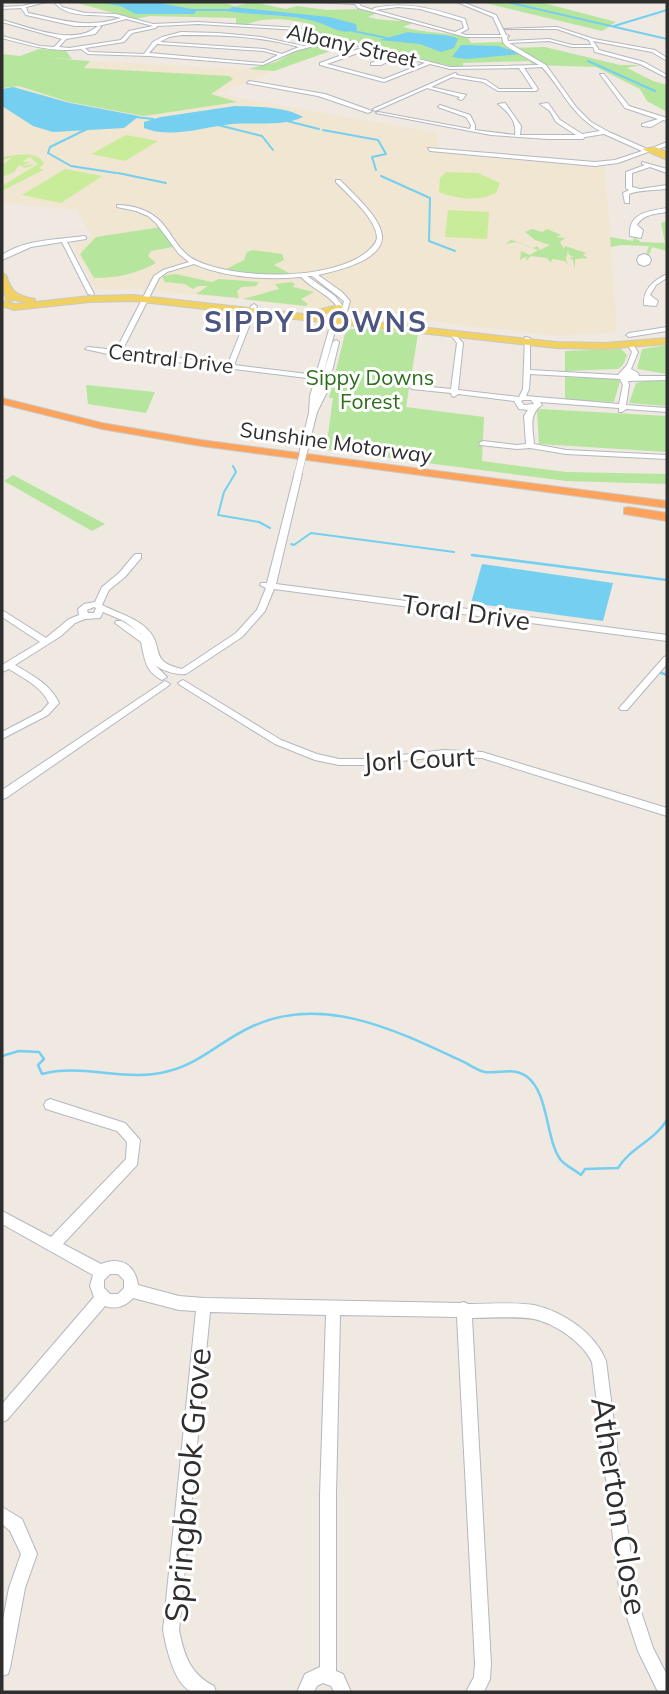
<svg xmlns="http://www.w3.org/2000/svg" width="669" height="1694" font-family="Mulish,sans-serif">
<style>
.education{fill:#f0e6d1}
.green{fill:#b6e59e}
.pitch{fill:#c9ec9a}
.water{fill:#75cff0}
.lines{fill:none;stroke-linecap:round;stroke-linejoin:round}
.stream-far1{stroke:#75cff0;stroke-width:2}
.stream{stroke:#75cff0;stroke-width:2.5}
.minor-casing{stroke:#b4b7c1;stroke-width:2}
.major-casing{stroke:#c9c9c9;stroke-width:2}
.highway-casing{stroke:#c9c9c9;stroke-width:2}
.minor{fill:#fff;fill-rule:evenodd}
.major{fill:#f2d163;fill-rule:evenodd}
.highway{fill:#ffa35c;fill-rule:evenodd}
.minor-bridge-casing{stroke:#b4b7c1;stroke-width:8;stroke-linecap:butt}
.minor-bridge{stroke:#fff;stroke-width:7}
.labels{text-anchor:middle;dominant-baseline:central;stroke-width:6;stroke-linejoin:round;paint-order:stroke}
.far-street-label{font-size:21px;fill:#2e2e2e;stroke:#fff}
.far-park-label{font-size:21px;fill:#2c6e1b;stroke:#fff}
.street-label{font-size:26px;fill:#2e2e2e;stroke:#fff}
.far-district-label{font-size:28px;font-weight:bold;letter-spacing:2px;fill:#4d5680;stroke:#fff}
.near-street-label{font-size:32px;fill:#2e2e2e;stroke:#fff}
</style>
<rect width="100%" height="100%" fill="#efe9e1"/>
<path class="education" d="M 90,61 L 274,71 L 216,94 L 438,133 L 438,153 L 592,167 L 605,166 L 617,332 L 557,336 L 229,298 L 139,289 L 95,290 L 72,243 L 87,241 L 92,236 L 77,210 L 2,203 L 2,86 L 13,84 L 64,85 Z"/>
<g class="green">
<path d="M 74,2 L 221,2 L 235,6 L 253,2 L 286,9 L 297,6 L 327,10 L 357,9 L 377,13 L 368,17 C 384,22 397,19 413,23 L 403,27 C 425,33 446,32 468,38 L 471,43 L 502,42 L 509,48 L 545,47 L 620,65 L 640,65 L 627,68 L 653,81 L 667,85 L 667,112 L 647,101 L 640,89 L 596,67 L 533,65 L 529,61 L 463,63 L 463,67 L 450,66 L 306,29 L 314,25 C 299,21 280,18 263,20 C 253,21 248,26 236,24 L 236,18 L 150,16 L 135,19 Z"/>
<path d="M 481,2 L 540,2 L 616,22 L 602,31 Z"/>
<path d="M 334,41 L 350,44 L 274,71 L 248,69 L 276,62 L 298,50 Z"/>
<path d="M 39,49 L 66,51 L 72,59 L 48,58 L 90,61 L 84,68 L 229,76 L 233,79 L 211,94 L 237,102 L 144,116 L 69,102 L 19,86 L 2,88 L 2,54 L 20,56 Z"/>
<path d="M 667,221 L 667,251 L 652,247 L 649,255 L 646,254 L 649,246 L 621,245 L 611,247 L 610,237 L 633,241 L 634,237 L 641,242 L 665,243 L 661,223 Z"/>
<path d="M 161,227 L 173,247 L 151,251 L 148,256 L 156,263 C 136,274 116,278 94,278 L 80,254 L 96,237 Z"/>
<path d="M 532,229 L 542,232 L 547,229 L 561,235 L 556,237 L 565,238 L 560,242 L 564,249 L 565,246 L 586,253 L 583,255 L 588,258 L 575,259 L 575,269 L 573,260 L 569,258 L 574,257 L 569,255 L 568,250 L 566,260 L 569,266 L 565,261 L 552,259 L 551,263 L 547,258 L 531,256 L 526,261 L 527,256 L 520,260 L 521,251 L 530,255 L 538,250 L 516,242 L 505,244 L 514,238 L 512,240 L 533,248 L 537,246 L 540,250 L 550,245 L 535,240 L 525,232 Z"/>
<path d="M 253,250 L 282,254 L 284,260 L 274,265 L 289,273 L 286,275 L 246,274 L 226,269 L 244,260 L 247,252 Z"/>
<path d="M 175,274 L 212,282 L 219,279 L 259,282 L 256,286 L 242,287 L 237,291 L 239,298 L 196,294 L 208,286 L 198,286 L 193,289 L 185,284 L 165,282 L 162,276 Z"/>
<path d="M 292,282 L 295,284 L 293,287 L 314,292 L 301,299 L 308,304 L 306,306 L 243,299 L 279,289 L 275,284 Z"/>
<path d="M 360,328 L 418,334 L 406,407 L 484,417 L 482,461 L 566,472 L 667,474 L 667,484 L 566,481 L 326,450 L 333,398 L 329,398 L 346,330 Z"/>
<path d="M 667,345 L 667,374 L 637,369 L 642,349 Z"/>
<path d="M 621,349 L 627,355 L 623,365 L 618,369 L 565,371 L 565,351 Z"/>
<path d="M 565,377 L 617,379 L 620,381 L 614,402 L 565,401 Z"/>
<path d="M 649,380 L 667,381 L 667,406 L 629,403 L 636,383 Z"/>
<path d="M 86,385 L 155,392 L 146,413 L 88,404 Z"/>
<path d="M 540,409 L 667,416 L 667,452 L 539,444 L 537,411 Z"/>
<path d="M 13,475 L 105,524 L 92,531 L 4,481 Z"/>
</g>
<g class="pitch">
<path d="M 126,135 L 158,141 L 125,161 L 91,154 Z"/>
<path d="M 15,155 C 26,154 37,153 44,163 L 40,168 L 43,170 L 2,191 L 2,186 L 38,164 L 30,157 L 22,162 L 31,162 L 22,166 L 35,164 L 26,168 L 19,165 L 14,172 L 2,177 L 2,165 L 13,157 L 2,160 L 2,157 Z"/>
<path d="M 65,169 L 102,176 L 61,203 L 22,195 Z"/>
<path d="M 446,172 L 478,173 L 500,183 L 496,193 C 478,202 457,199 439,192 L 440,178 Z"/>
<path d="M 448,210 L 489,212 L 487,239 L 445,237 Z"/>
</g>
<g class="water">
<path d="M 98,2 L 155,2 L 197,10 L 194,14 L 136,14 L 120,6 Z"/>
<path d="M 232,7 L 329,17 L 356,24 L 357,30 C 342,35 334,28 320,23 C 293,13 255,16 226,11 Z"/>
<path d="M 408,32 C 422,35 449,33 458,39 L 454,48 L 441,52 L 420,44 L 380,40 Z"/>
<path d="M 461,45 L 498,46 L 522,54 L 467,59 L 452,57 Z"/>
<path d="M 13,87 L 70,103 L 139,116 L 124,128 L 53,132 L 33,126 L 2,106 L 2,89 Z"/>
<path d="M 235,106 C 255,107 286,106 303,117 C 281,127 255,122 232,124 C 204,127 170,139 144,128 L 144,122 L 161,117 Z"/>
<path d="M 482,564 L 613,583 L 603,621 L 471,603 Z"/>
</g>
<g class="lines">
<g class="stream-far1">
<path d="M 507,2 L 667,39"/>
<path d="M 190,10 L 229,10"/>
<path d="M 614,26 L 667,10"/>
<path d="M 353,31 L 387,38"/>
<path d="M 588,61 L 655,91"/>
<path d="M 135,117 L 153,119"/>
<path d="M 287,121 L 319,129"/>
<path d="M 218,125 L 262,136 L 273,150"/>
<path d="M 89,128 L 50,147 L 48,153 L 71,166 L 116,173"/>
<path d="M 323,130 L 378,140 L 386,154 L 372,157 L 376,170"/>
<path d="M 118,173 L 166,183"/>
<path d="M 381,176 L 430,198 L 429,241 L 455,251"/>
<path d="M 233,466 L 236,472 L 224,492 L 218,515 L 259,522 L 270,528"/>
<path d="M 291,544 L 294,545 L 311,533 L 454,552"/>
<path d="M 472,555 L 478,556"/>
</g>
<g class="stream">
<path d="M 472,555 L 667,580"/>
<path d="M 659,672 L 667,675"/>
<path d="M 2,1056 L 19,1051 L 39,1052 L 44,1059 L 38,1065 L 42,1074 C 83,1063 127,1083 169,1071 C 201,1063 223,1039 253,1026 C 325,993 401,1033 466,1063 C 471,1066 479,1071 485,1072 C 499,1074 513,1067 526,1076 C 549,1092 545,1137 560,1159 C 564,1165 575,1170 581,1175 L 585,1169 L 618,1168 C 630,1148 654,1141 667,1120"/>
</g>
<g class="minor-casing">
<g id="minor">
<path d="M 40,2 L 46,2 L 26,7 L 28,13 C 62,20 87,29 121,18 C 100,12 69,21 54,2 L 58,2 L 62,7 L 85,13 L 116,14 L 153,24 L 198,22 L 298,28 L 399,53 L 403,53 L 403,55 L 450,67 L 539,65 L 506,46 L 503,42 L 502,37 L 466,37 L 358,8 L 355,4 L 313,2 L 358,2 L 361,6 L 373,10 L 374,8 C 406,1 434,9 465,19 L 468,29 L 460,33 L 466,35 L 501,35 L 493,17 L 457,2 L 462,2 L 496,15 L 506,35 L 509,36 L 507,37 L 508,41 L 549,39 L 572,45 L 591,45 L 589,40 L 557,29 L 504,29 L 557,27 L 594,39 L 655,50 L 667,58 L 667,61 L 652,52 L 593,41 L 599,50 L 644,62 L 667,75 L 667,78 L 640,64 L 595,52 L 593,47 L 572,47 L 549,41 L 509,43 L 546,65 L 576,107 L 591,122 L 609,132 L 647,149 L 648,152 L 618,163 L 595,166 L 430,151 L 428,148 L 595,162 L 615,160 L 642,151 L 604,134 L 585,137 L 583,139 L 548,139 L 491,135 L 376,113 L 378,112 L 470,129 L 471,125 L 466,117 L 438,107 L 440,105 L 470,115 L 475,125 L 475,130 L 515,135 C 517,121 508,112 498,104 L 505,103 L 521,126 L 520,135 L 576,135 L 556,122 L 550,111 L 540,104 L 548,103 L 560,120 L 582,134 L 600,131 C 571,115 563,90 542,67 L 524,68 L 538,89 L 536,91 L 498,91 L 483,82 L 452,77 L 431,87 L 466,95 L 462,100 L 458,99 L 460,97 L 427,88 L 375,111 L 373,109 L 455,73 L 457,74 L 456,75 L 486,80 L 499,89 L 533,89 L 519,68 L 450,69 L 430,64 L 384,82 L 320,65 L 320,63 L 364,47 L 337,40 L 295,51 L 263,65 L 149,56 L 88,54 L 81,49 C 54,53 28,45 2,38 L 2,36 L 40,46 L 54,47 L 62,39 L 2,22 L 2,20 C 30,27 74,47 98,26 L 75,26 L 26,15 L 21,8 L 2,9 L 2,7 L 22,6 ZM 398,7 L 420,9 L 462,21 L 464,28 L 455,32 L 375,10 ZM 126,19 L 153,26 L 129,31 L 121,40 L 69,48 L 59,47 L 66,39 L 95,34 L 101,27 L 99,26 ZM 198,24 L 298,30 L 332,39 L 304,46 L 261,37 L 218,33 L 181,32 L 162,37 L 153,42 L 144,54 L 89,52 L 85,48 L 124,42 L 132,33 L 156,28 L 157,26 ZM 181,35 C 220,35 262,36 299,47 L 282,54 L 264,49 L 160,42 L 169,37 ZM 157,44 L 264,51 L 278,55 L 263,63 L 149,53 ZM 369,49 L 395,55 L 371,63 L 371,65 L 381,65 L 399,56 L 425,63 L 384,79 L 327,64 Z"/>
<path d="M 600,74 L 604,74 L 629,106 L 667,118 L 667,121 L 663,120 L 651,127 L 642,126 L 642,124 L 658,119 L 625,108 Z"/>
<path d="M 249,81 L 325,94 L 372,111 L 368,113 L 318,96 L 247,83 Z"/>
<path d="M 667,142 L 667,146 L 655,150 L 652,148 Z"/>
<path d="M 642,162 L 667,169 L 667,173 L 650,167 L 632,173 L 632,187 L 640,189 L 667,185 L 667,189 C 657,190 637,190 629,194 L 629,203 L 625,203 L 623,193 L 629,190 L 626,188 L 626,172 L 645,165 L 642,164 Z"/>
<path d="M 336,180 L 340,180 C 352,193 383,219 382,238 C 381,261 336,271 318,275 L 342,292 L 350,301 L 342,328 L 337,327 L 344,301 L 312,276 L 307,276 L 335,296 L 342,305 L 323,375 L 333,342 L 336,340 L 339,342 L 327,392 L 317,412 L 306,456 L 299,454 L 309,413 L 310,396 L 315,379 L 120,355 L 117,356 L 85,349 L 88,347 L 116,350 L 154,276 L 163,270 L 189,262 L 179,254 L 156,223 L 148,216 L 136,211 L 117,207 L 117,205 C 132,205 150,210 161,222 C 174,236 178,252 197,261 C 238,280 333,281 368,251 C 372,247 376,244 377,238 C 377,219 348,195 336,182 ZM 194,264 C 227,278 265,280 301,277 C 311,288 326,293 336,305 L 316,375 L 234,365 L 257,306 L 254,304 L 251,306 L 228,364 L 122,351 L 159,278 L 167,272 Z"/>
<path d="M 667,208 L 667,212 C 656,214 643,214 637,225 L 643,230 L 641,238 L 630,236 C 628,213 648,211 667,208 Z"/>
<path d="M 84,236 L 86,237 L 86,239 L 67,242 L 94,294 L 93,295 L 88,294 L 62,242 L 31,247 L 2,260 L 2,255 C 26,239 56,240 84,236 Z"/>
<path d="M 644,254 L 649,256 L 651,260 L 649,264 L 644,266 L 639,264 L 637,260 L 639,256 Z"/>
<path d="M 667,274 L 667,278 L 656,285 L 650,295 L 658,301 L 656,306 L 644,305 C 643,289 653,281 667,274 Z"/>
<path d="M 667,327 L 667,331 L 629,337 L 626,335 L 629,333 Z"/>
<path d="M 452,331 L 463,343 L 458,390 L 519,397 L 523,389 L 525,337 L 530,338 L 530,370 L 618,375 L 627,365 L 632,352 L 627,344 L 632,343 L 638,352 L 631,369 L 638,373 L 639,376 L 667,376 L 667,380 L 628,381 L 629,385 L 626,405 L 667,408 L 667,412 L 626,409 L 622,412 L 619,412 L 619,408 L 540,402 L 542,405 C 528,414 533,430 534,444 L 566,450 L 667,455 L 667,459 L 566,454 L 530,448 L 517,449 L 480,445 L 479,443 L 483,441 L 517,445 L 526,444 L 524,416 L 528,410 L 519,409 L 514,401 L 458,394 L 454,397 L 452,396 L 451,393 L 412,389 L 409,387 L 412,385 L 451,389 L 457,343 L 449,333 ZM 530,374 L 620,379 L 623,385 L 619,404 L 526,396 L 529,389 ZM 523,400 L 531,400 L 534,404 L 524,405 L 521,401 Z"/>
<path d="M 295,472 L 302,474 L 276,584 L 667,635 L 667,641 L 274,589 L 265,611 L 242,637 L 186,674 C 176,675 163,671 155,665 L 167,677 L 162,680 C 145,671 145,660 141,642 L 115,623 L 116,621 L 122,621 L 143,635 L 141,634 L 124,621 L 103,612 L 100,618 L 85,619 L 75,623 L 61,636 L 15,665 C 32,675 50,684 59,703 L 48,715 L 2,739 L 2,732 L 42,711 L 49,703 C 41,686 23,678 9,669 L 2,672 L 2,665 L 40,642 L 2,617 L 2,610 L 46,638 L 69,619 L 79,615 L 78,609 L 84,604 L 95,602 L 102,587 L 119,573 L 135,554 L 141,554 L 141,558 L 125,577 L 109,590 L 102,605 C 117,613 135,617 147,629 C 166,648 147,661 182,669 L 236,633 L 257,610 L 266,588 L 260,585 L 261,583 L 267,583 ZM 94,607 L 96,608 L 94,613 L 88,613 L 87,610 Z"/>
<path d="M 667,656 L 667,664 L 627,710 L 621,710 L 619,708 L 621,706 L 664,657 Z"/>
<path d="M 183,680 L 281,740 L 317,754 L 339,759 L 368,759 L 444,750 L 482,752 L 667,808 L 667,816 L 482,758 L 444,756 L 368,765 L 339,765 L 315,760 L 275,744 L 180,685 L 178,683 Z"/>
<path d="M 165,681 L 170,684 L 168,686 L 6,798 L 2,799 L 2,790 Z"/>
<path d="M 50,1099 L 125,1123 L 140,1140 L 137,1165 L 63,1244 L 101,1264 C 120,1256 135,1264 138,1285 L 179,1296 L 204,1298 L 460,1303 L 464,1302 L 468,1304 C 487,1304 516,1302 534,1305 C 564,1312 595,1333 606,1361 L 636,1596 L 653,1648 L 667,1675 L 667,1692 L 658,1692 L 638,1651 L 620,1596 L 592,1362 C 582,1342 556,1324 534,1319 C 516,1316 491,1318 472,1318 L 491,1664 L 490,1679 L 484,1692 L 466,1692 L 474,1677 L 475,1664 L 457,1317 L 340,1315 L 336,1495 L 336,1671 L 343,1674 L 351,1692 L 334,1692 L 331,1686 L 323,1683 L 317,1686 L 314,1692 L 297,1692 L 305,1674 L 320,1667 L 320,1495 L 326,1315 L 210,1312 L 179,1630 C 184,1655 190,1674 214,1686 L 216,1692 C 210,1692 201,1694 194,1692 C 175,1689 166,1647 163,1630 L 196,1311 L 179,1310 L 133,1298 C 126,1306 116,1310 105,1306 L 7,1420 L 2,1422 L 2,1404 L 94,1297 L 90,1286 L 93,1275 L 2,1224 L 2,1211 L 51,1237 L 126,1159 L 127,1142 L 117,1131 L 46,1109 L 44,1105 L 46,1101 ZM 110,1274 L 118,1274 L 124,1280 L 124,1288 L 118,1294 L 110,1294 L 104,1288 L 104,1280 Z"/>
<path d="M 2,1507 L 22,1519 L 37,1554 L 25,1588 L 10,1668 L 8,1674 L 2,1676 L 2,1625 L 9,1588 L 21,1554 L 10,1531 L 2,1524 Z"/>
</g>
</g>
<g class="major-casing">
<g id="major">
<path d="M 655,147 L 667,152 L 667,160 L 642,149 Z"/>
<path d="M 2,273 L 6,275 C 12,293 17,296 35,299 L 35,302 L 90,296 L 133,295 L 556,342 L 605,343 L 667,338 L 667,344 L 605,349 L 556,348 L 133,301 L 90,302 L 14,310 L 2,306 L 2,301 L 15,304 L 28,303 L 14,300 L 7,302 L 2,287 Z"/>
<path d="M 339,305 L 342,306 L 342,310 L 313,315 L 309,312 Z"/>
</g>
</g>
<g class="highway-casing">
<g id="highway">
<path d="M 2,398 L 102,423 L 201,440 L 667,501 L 667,508 L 201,446 L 102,429 L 2,404 Z"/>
<path d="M 628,507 L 667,513 L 667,521 L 624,514 L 624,508 Z"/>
</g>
</g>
<use href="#minor" class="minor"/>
<use href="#major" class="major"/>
<use href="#highway" class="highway"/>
<g class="minor-bridge-casing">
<path id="minor-bridge" d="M 298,474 L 303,454"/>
</g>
<use href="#minor-bridge" class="minor-bridge"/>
</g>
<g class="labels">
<g class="far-street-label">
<text transform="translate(352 45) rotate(13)">Albany Street</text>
<text transform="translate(171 358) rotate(7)">Central Drive</text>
<text transform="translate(336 442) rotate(8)">Sunshine Motorway</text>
</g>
<g class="far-park-label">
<text x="370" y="377">Sippy Downs<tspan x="370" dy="24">Forest</tspan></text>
</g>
<g class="street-label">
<text transform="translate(466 612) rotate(8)">Toral Drive</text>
<text transform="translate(419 759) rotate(-3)">Jorl Court</text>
</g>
<g class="far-district-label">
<text x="316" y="321">SIPPY DOWNS</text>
</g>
<g class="near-street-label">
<text transform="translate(187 1485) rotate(-85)">Springbrook Grove</text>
<text transform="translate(620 1506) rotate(81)">Atherton Close</text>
</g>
</g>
<rect width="669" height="1694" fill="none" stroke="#2e2e2e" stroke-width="7"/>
</svg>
